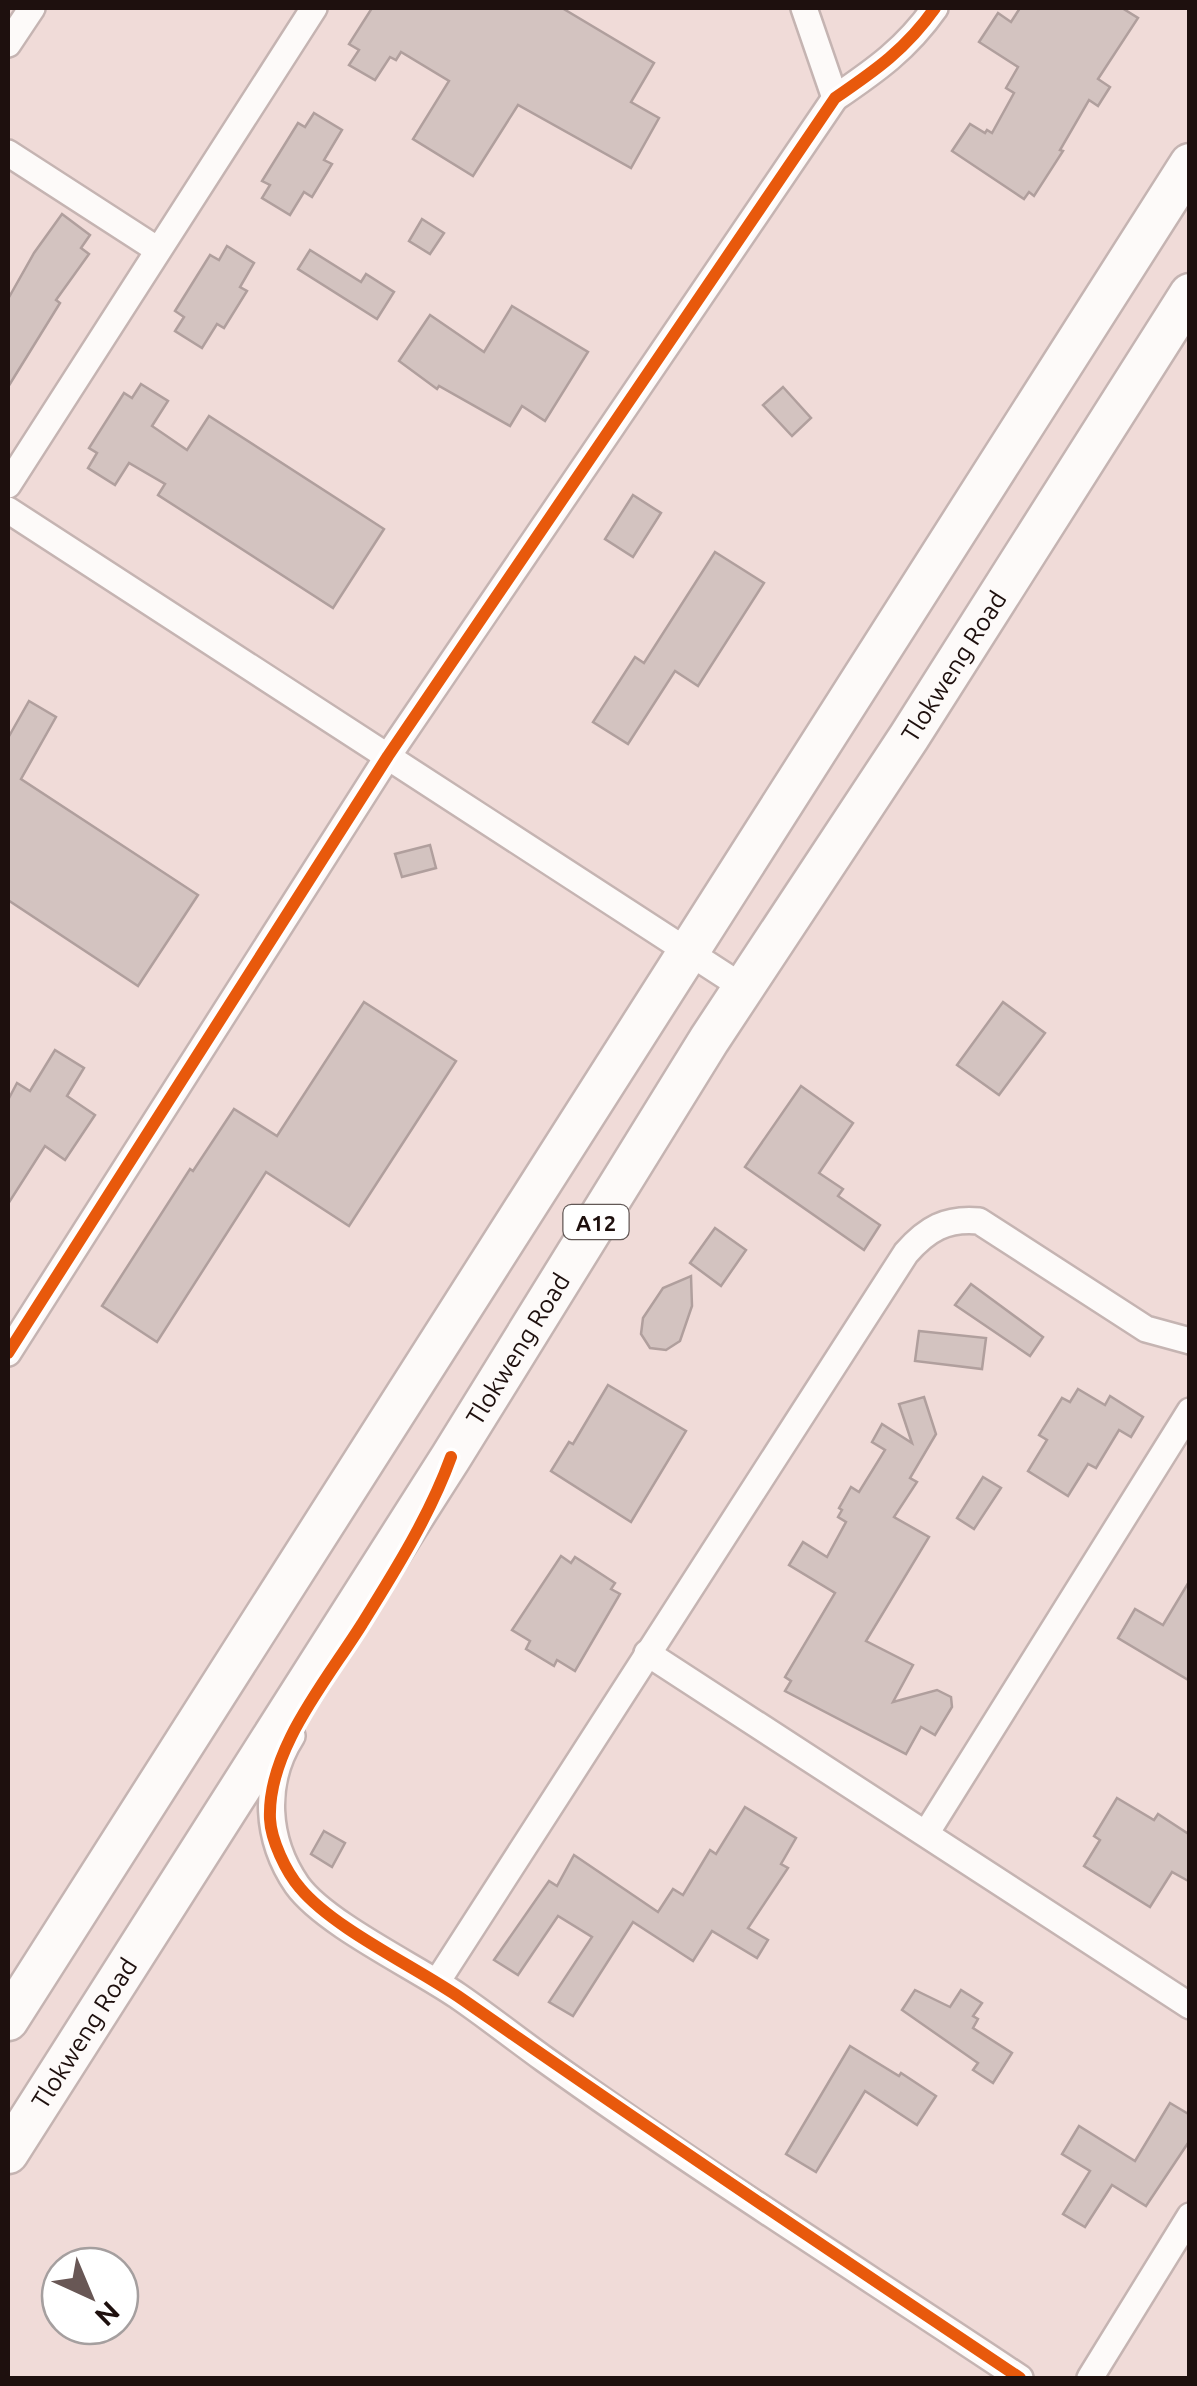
<svg xmlns="http://www.w3.org/2000/svg" width="1197" height="2386" font-family="Ubuntu,sans-serif">
<style>
.building{fill:#d3c3c0;stroke:#b09f9d;stroke-width:2.5}
.lines{fill:none;stroke-linecap:round;stroke-linejoin:round}
.street-casing{stroke:#c5b4b2;stroke-width:30}
.primary-casing{stroke:#c5b4b2;stroke-width:45}
.street{stroke:#fdfaf9;stroke-width:25}
.primary{stroke:#fdfaf9;stroke-width:40}
.cycleway-casing{stroke:#fff;stroke-width:19}
.cycleway{stroke:#e8590c;stroke-width:12}
.labels{text-anchor:middle;dominant-baseline:central;stroke-width:8;stroke-linejoin:round;paint-order:stroke}
.shield{fill:#fff;stroke:#625856;stroke-width:2.5}
.shield-label{font-size:22px;font-weight:bold;fill:#1e100e}
.street-label{font-size:25px;fill:#1e100e;stroke:#fff}
</style>
<rect width="100%" height="100%" fill="#f0dbd8"/>
<g class="building">
<path d="M 372,8 L 562,8 L 654,63 L 631,102 L 659,118 L 631,168 L 518,105 L 473,176 L 413,139 L 449,81 L 401,52 L 396,60 L 390,57 L 375,80 L 349,65 L 359,50 L 349,44 Z"/>
<path d="M 1020,8 L 1122,8 L 1138,18 L 1098,79 L 1110,87 L 1098,106 L 1089,100 L 1060,150 L 1063,151 L 1034,196 L 1029,192 L 1024,199 L 952,151 L 970,124 L 985,133 L 987,130 L 992,133 L 1014,93 L 1006,88 L 1018,67 L 979,42 L 998,13 L 1011,22 Z"/>
<path d="M 314,113 L 342,130 L 324,160 L 332,164 L 312,197 L 304,192 L 290,215 L 262,198 L 270,185 L 262,181 L 298,123 L 305,127 Z"/>
<path d="M 62,214 L 90,235 L 81,248 L 89,254 L 56,300 L 60,303 L 8,387 L 8,299 L 34,253 Z"/>
<path d="M 422,219 L 444,233 L 430,254 L 409,241 Z"/>
<path d="M 227,246 L 254,263 L 240,287 L 247,291 L 224,328 L 217,324 L 202,348 L 175,331 L 184,317 L 175,311 L 210,255 L 219,260 Z"/>
<path d="M 310,250 L 361,282 L 366,274 L 394,292 L 377,319 L 298,269 Z"/>
<path d="M 512,306 L 588,352 L 545,421 L 522,406 L 510,426 L 439,386 L 437,389 L 399,361 L 430,315 L 484,352 Z"/>
<path d="M 141,384 L 168,401 L 152,426 L 187,450 L 209,416 L 384,529 L 333,608 L 158,495 L 165,484 L 129,463 L 115,485 L 88,468 L 97,453 L 89,448 L 124,393 L 132,398 Z"/>
<path d="M 783,387 L 811,418 L 792,436 L 763,405 Z"/>
<path d="M 633,495 L 661,513 L 633,557 L 605,539 Z"/>
<path d="M 715,552 L 764,583 L 698,686 L 675,671 L 628,744 L 593,722 L 635,657 L 644,663 Z"/>
<path d="M 29,701 L 56,717 L 21,779 L 198,895 L 138,986 L 8,900 L 8,738 Z"/>
<path d="M 430,845 L 436,868 L 402,877 L 395,854 Z"/>
<path d="M 364,1002 L 456,1061 L 349,1226 L 266,1172 L 157,1342 L 102,1306 L 190,1169 L 193,1171 L 234,1109 L 277,1136 Z"/>
<path d="M 1003,1002 L 1045,1033 L 999,1095 L 957,1065 Z"/>
<path d="M 55,1050 L 84,1068 L 67,1096 L 95,1115 L 65,1160 L 45,1146 L 8,1204 L 8,1100 L 17,1083 L 30,1091 Z"/>
<path d="M 801,1086 L 853,1123 L 819,1173 L 843,1189 L 838,1196 L 880,1225 L 864,1250 L 745,1167 Z"/>
<path d="M 715,1228 L 746,1250 L 721,1286 L 690,1263 Z"/>
<path d="M 691,1276 L 692,1306 L 680,1341 L 666,1350 L 650,1348 L 641,1334 L 643,1318 L 663,1288 Z"/>
<path d="M 971,1284 L 1043,1337 L 1030,1356 L 955,1305 Z"/>
<path d="M 919,1331 L 986,1338 L 982,1369 L 915,1361 Z"/>
<path d="M 608,1385 L 686,1431 L 631,1522 L 551,1471 L 569,1442 L 573,1444 Z"/>
<path d="M 1078,1389 L 1105,1405 L 1110,1396 L 1143,1417 L 1131,1437 L 1119,1430 L 1096,1468 L 1088,1464 L 1068,1496 L 1028,1471 L 1047,1440 L 1039,1435 L 1062,1398 L 1070,1402 Z"/>
<path d="M 924,1397 L 936,1434 L 910,1478 L 917,1482 L 894,1517 L 929,1537 L 866,1641 L 913,1665 L 893,1702 L 937,1690 L 951,1697 L 952,1707 L 935,1735 L 921,1727 L 906,1754 L 785,1691 L 791,1681 L 785,1677 L 835,1593 L 789,1565 L 803,1542 L 827,1557 L 846,1522 L 838,1517 L 842,1510 L 839,1508 L 851,1487 L 859,1492 L 885,1450 L 872,1442 L 882,1424 L 912,1443 L 899,1404 Z"/>
<path d="M 983,1477 L 1001,1488 L 974,1529 L 957,1518 Z"/>
<path d="M 561,1556 L 571,1563 L 575,1557 L 615,1583 L 611,1589 L 620,1594 L 575,1671 L 557,1660 L 554,1666 L 526,1649 L 530,1641 L 512,1630 Z"/>
<path d="M 1190,1580 L 1190,1681 L 1118,1638 L 1135,1609 L 1163,1625 Z"/>
<path d="M 1117,1798 L 1154,1820 L 1158,1814 L 1190,1835 L 1190,1882 L 1172,1872 L 1150,1907 L 1084,1866 L 1100,1840 L 1094,1836 Z"/>
<path d="M 745,1807 L 796,1838 L 781,1864 L 788,1868 L 748,1928 L 768,1940 L 757,1958 L 712,1931 L 693,1961 L 633,1922 L 573,2016 L 549,2002 L 592,1937 L 558,1916 L 518,1975 L 494,1960 L 549,1881 L 557,1886 L 574,1855 L 658,1912 L 673,1889 L 683,1895 L 710,1850 L 716,1854 Z"/>
<path d="M 324,1831 L 345,1843 L 332,1867 L 311,1854 Z"/>
<path d="M 915,1990 L 950,2007 L 961,1990 L 982,2003 L 973,2016 L 978,2019 L 973,2028 L 1012,2053 L 993,2083 L 973,2070 L 978,2063 L 902,2010 Z"/>
<path d="M 850,2046 L 899,2076 L 901,2073 L 936,2096 L 917,2125 L 865,2091 L 816,2172 L 786,2154 Z"/>
<path d="M 1170,2103 L 1190,2115 L 1190,2140 L 1146,2206 L 1112,2185 L 1085,2227 L 1063,2214 L 1090,2171 L 1062,2154 L 1079,2126 L 1135,2161 Z"/>
</g>
<g class="lines">
<g class="street-casing">
<g id="street">
<path d="M 804,8 L 835,98"/>
<path d="M 8,44 L 32,8"/>
<path d="M 8,153 L 158,250"/>
<path d="M 8,485 L 314,8"/>
<path d="M 8,510 L 744,988"/>
<path d="M 8,1353 L 388,756 L 835,98 C 876,70 906,49 935,8"/>
<path d="M 647,1653 L 1190,2006"/>
<path d="M 292,1736 C 262,1783 266,1840 297,1885 C 325,1924 416,1967 458,1996 C 487,2016 515,2038 544,2059 C 699,2170 861,2272 1020,2378"/>
<path d="M 927,1832 L 1190,1411"/>
<path d="M 437,1982 L 906,1253 C 927,1229 946,1218 979,1221 L 1146,1329 L 1190,1341"/>
<path d="M 1090,2378 L 1190,2216"/>
</g>
</g>
<g class="primary-casing">
<g id="primary">
<path d="M 8,2020 L 1190,164"/>
<path id="s1" d="M 8,2153 L 451,1457 L 709,1040 L 909,737 L 1190,294"/>
</g>
</g>
<use href="#street" class="street"/>
<use href="#primary" class="primary"/>
<g class="cycleway-casing">
<g id="cycleway">
<path d="M 8,1353 L 388,756 L 835,98 C 876,70 906,49 935,8"/>
<path d="M 451,1457 C 430,1515 395,1571 362,1624 C 327,1680 267,1750 270,1819 C 271,1840 286,1872 300,1888 C 334,1929 416,1967 462,1999 C 647,2128 833,2253 1020,2378"/>
</g>
</g>
<use href="#cycleway" class="cycleway"/>
</g>
<g class="labels">
<rect class="shield" x="563.5" y="1205" width="65" height="34" rx="8"/>
<g class="shield-label">
<text x="596" y="1222">A12</text>
</g>
<g class="street-label">
<text stroke="none"><textPath href="#s1" startOffset="1762">Tlokweng Road</textPath></text>
<text stroke="none"><textPath href="#s1" startOffset="952">Tlokweng Road</textPath></text>
<text stroke="none"><textPath href="#s1" startOffset="142">Tlokweng Road</textPath></text>
</g>
</g>
<rect width="1197" height="2386" fill="none" stroke="#1e100e" stroke-width="20"/>
<g transform="translate(90 2296) rotate(136)"><circle r="48" fill="#ffffff" stroke="#a59f9f" stroke-width="2.5"/>
<path d="M0-8L18 38L0 25L-18 38Z" fill="#685755"/>
<text y="-15" font-size="28" font-weight="bold" text-anchor="middle" fill="#1e100e">N</text>
</g>
</svg>
